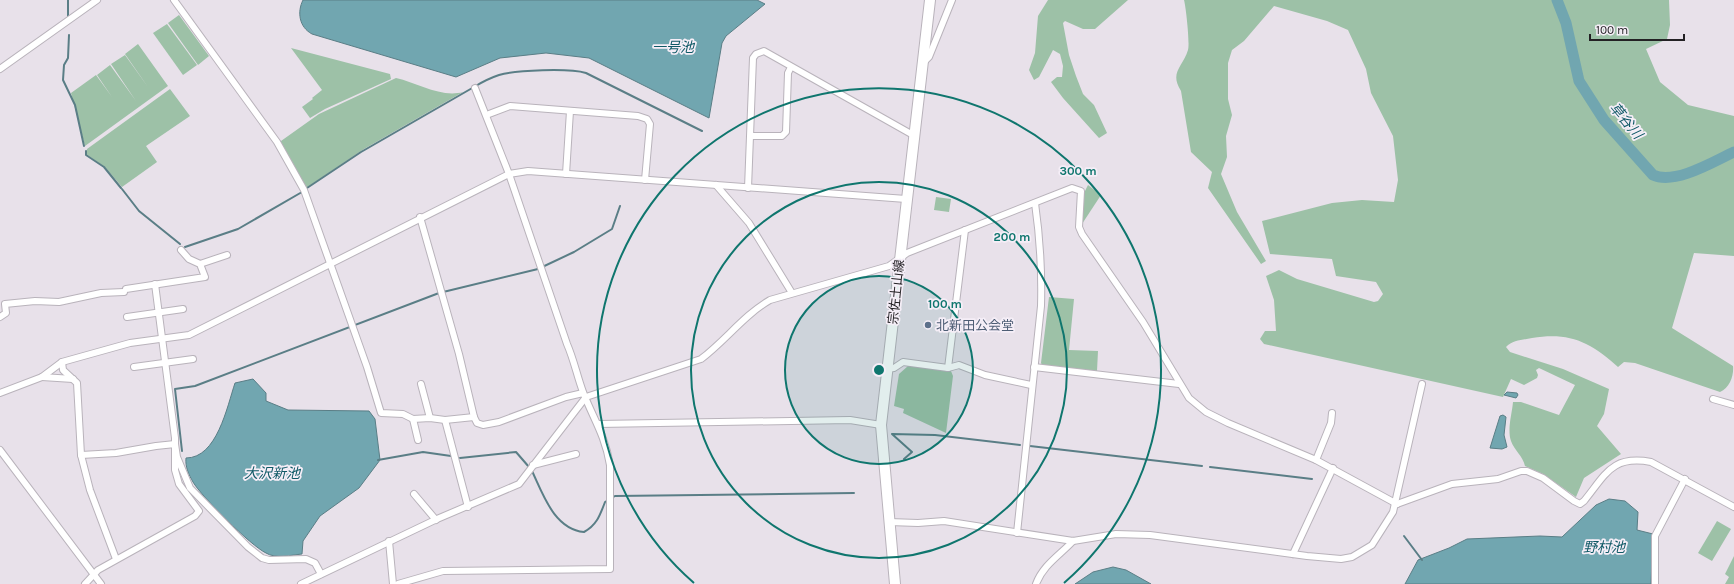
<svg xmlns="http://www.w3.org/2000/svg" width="1734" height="584" font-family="Karla,'Noto Sans JP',sans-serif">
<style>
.green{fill:#9dc1a7}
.water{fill:#71a6b0;stroke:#5a7e86}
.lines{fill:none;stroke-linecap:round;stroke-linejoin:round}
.stream{stroke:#5a7e86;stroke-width:2}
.river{stroke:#71a6b0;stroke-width:11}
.minor-casing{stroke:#b9b3bb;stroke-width:8}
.primary-casing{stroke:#b9b3bb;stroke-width:12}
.minor{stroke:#fff;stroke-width:6}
.primary{stroke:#fff;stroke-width:10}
.ring{fill:none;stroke:#0f766e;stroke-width:2}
.service-dot{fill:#5c6f8a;stroke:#f5eef7;stroke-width:1.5}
.labels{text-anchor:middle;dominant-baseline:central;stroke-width:3.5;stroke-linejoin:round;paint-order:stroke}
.street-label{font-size:13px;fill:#232124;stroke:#f5eef7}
.service-label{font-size:13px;fill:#4e5e75;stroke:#f5eef7;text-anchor:start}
.water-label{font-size:14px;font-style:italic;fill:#0f5966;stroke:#f5eef7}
.centre{fill:#0f766e;stroke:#f5eef7;stroke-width:2}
.ring-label{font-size:12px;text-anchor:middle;font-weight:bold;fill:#0f766e;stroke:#f5eef7;stroke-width:3.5;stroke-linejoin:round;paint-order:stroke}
</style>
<rect width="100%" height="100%" fill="#e8e1ea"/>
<g class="green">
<path d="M 1048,0 L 1128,0 L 1095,29 L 1083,29 L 1065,21 L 1063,23 L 1069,55 L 1076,76 L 1083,94 L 1094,105 L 1107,133 L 1099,138 L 1063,98 L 1051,82 L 1057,77 L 1062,77 L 1063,66 L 1060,54 L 1053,50 L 1039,77 L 1034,80 L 1029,70 L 1035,53 L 1038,16 Z"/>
<path d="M 1184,0 L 1669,0 L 1670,25 L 1667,39 L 1646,49 L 1660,82 L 1688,105 L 1734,116 L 1734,256 L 1694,253 L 1672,328 L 1733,366 C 1734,375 1730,388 1720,392 L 1635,363 L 1624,362 L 1618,367 C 1590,342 1570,332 1532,338 C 1523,340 1513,340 1506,347 L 1510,352 L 1563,369 L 1609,389 L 1604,414 L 1597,426 L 1621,454 L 1584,478 L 1576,497 L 1543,474 L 1525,466 C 1523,456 1514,450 1511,441 C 1507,429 1512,414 1513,402 L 1521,402 L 1559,415 L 1575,385 L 1539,368 L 1536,370 L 1538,375 L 1537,378 L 1524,385 L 1511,379 L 1503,397 L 1264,344 L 1260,339 L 1265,331 L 1276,331 L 1274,300 L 1266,276 L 1279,270 L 1297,279 L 1374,302 L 1378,301 L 1383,294 L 1376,282 L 1336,276 L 1332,259 L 1270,254 L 1262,221 L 1332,203 L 1362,200 L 1394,202 L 1398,180 L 1393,136 L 1371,93 L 1366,69 L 1348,30 L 1327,21 L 1274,6 L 1244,41 L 1232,50 L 1228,63 L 1228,99 L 1232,115 L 1226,136 L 1227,157 L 1221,174 L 1237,212 L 1266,261 L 1261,264 L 1208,188 L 1212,172 L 1191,152 L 1181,91 C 1169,72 1183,67 1188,50 C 1190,44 1186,7 1184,0 Z"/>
<path d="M 179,15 L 209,56 L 198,65 L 168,23 Z"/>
<path d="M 167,24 L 197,65 L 183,75 L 153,33 Z"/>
<path d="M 138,44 L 168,86 L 85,146 L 71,93 L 96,75 L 112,97 L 97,75 L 110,65 L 136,101 L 111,64 L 125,55 L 148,87 L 125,54 Z"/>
<path d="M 291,48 L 390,74 L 391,79 L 325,109 L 310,118 L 302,107 L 313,99 L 312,98 L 322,90 Z"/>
<path d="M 396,78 C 418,83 441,98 463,92 L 364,149 L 306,188 L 280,144 L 281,141 L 319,114 Z"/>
<path d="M 170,89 L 190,116 L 146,146 L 157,162 L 122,187 L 105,167 L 86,154 L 87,149 Z"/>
<path d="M 1088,185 L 1101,195 L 1082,224 L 1084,193 Z"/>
<path d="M 936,197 L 951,199 L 949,212 L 934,210 Z"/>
<path d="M 1049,297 L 1074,299 L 1069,350 L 1098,351 L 1097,371 L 1042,365 L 1041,363 Z"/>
<path d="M 908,366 L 951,371 L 953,376 L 946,433 L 903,413 L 904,409 L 894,406 L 899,374 Z"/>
<path d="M 1717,521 L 1731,529 L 1712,561 L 1698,553 Z"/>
<path d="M 1734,556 L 1734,584 L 1725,584 L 1729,577 L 1725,574 Z"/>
</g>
<g class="water">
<path d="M 303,0 L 757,0 L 765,4 L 726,36 L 722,43 L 709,118 L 589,58 L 546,53 L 500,58 L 456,77 L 312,34 C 299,27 297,12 303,0 Z"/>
<path d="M 253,379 L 266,393 L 266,401 L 288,410 L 369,411 L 375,419 L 380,460 L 359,488 L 320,516 L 303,541 L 302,554 C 292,555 275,559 266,553 C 251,546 201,496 193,482 C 189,475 185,467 186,458 C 217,458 227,407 235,383 Z"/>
<path d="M 1507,392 L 1517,393 L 1518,395 L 1516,398 L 1504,395 Z"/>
<path d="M 1503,415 L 1506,417 L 1504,435 L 1507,447 L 1502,449 L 1490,448 L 1500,416 Z"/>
<path d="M 1609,499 L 1625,501 L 1638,512 L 1637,530 L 1653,534 L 1651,584 L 1405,584 L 1418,560 L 1449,548 L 1467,539 L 1540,536 L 1562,537 L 1596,505 Z"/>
<path d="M 1113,567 L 1126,570 L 1151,584 L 1075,584 L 1093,572 Z"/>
</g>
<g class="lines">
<g class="stream">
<path d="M 68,0 L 68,18"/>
<path d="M 69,35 L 68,58 L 64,65 L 63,80 L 75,105 L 84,146"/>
<path d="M 86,151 L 86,155 L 104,167 L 121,188"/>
<path d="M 307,188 L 361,152 L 474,87 C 482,82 490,78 499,75 C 516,70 569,68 586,73 L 702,131"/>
<path d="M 122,189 L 139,211 L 180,244"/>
<path d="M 185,247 L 238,229 L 302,192"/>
<path d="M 1030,446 L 1202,466"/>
<path d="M 182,451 L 175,389 L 195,386 L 439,293 L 538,269 L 574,252 L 612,229 L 620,206"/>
<path d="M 460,458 L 516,452 L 529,467"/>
<path d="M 904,459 L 912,452 L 892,434 L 935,435 L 1020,445"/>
<path d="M 378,460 L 423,452 L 451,456"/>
<path d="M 1210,467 L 1312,479"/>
<path d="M 532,471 C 543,494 554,529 584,532 C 597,525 600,515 605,502 L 615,496 L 854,493"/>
<path d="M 1404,536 L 1422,560"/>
</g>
<path class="river" d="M 1557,0 L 1566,23 L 1579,81 L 1604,120 L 1653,175 C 1675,185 1713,162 1734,152"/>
<g class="minor-casing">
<g id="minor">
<path d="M 174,0 L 277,142 L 304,190 L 367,367 L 381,413 L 403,414 L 413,419 L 430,418 L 445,420 L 474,417"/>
<path d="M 923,63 L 929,57 L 952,0"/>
<path d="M 0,69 L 97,0"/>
<path d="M 489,114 L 510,106 L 638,116 L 647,119 L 650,124 L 645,180"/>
<path d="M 751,136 L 782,136 L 786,132 L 788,73 L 791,67"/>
<path d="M 566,174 L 570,111"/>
<path d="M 716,185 L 749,223 L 792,293"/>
<path d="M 748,188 L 753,58 L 756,54 L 764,51 L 913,135"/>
<path d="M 420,217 L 459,354 L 474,417 L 477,423 L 483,425 L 499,422 L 566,397 L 583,393"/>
<path d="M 200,264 L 227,255"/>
<path d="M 126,289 L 205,277 L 200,264 L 189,259 L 181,250"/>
<path d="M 0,317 L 6,313 L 5,304 L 35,301 L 59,302 L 101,293 L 124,292"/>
<path d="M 127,317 L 183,309"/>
<path d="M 62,362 L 63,370 L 77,383 L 81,455 L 90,490 L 116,559"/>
<path d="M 134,367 L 193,359"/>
<path d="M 1034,367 L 1179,384"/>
<path d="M 948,368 L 965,230"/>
<path d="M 887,369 L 894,368 L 903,362 L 948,368 L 959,365 L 985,375 L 1031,385"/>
<path d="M 42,377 L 73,379"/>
<path d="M 421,384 L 430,418"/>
<path d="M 0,393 L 42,377 L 62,362 L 130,343 L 189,335 L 509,174 L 528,171 L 906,199"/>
<path d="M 1713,399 L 1734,405"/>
<path d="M 413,419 L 418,440"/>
<path d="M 445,420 L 468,507"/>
<path d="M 598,424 L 850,420 L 881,425"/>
<path d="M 0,450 L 101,584"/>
<path d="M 81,455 L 116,453 L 156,446 L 175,444 L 177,457 L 190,488 L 248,547 L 262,558 L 269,560 L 306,559 L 315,563 L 321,574"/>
<path d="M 1316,460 L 1331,423 L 1332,413"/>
<path d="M 533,465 L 576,454"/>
<path d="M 414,494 L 436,520"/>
<path d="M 1397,504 L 1452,484 L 1498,479 L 1521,471 L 1527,471 L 1543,478 L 1574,501 L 1580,504 L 1584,501 C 1606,474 1612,455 1651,462 L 1734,507"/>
<path d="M 889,522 L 918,523 L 944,521 L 1073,541 L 1116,534 L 1150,535 L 1307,556 L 1341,559 L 1352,557 L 1372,545 L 1393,512 L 1422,384"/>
<path d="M 1017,533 L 1041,306 C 1042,271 1040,238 1035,203"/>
<path d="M 389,541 L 393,584"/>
<path d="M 1293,554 L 1333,468"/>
<path d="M 85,584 L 98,570 L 195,516 L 199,511 L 179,484 L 175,470 L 175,438 L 155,284"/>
<path d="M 301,584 L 437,519 L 519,484 L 586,397 L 701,359 C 725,341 744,315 770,300 L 889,266 L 907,253 L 1072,188 L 1081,191 L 1079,227 L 1082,234 L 1143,322 L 1189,398 L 1206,412 L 1228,423 L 1316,460 L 1397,504"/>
<path d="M 398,584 L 443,571 L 610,569 L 610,465 C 605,435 593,418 583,392 C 577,376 574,360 567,344 L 509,174 L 475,88"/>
<path d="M 1036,584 C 1043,565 1060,555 1073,541"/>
<path d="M 1655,584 L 1655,536 L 1685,479"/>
</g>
</g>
<g class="primary-casing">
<path id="primary" d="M 895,584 L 881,425 L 930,0"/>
</g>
<use href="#minor" class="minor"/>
<use href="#primary" class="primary"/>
</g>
<circle cx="879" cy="370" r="94" fill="#0f766e" fill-opacity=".12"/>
<g class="ring">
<circle cx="879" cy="370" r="94"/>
<circle cx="879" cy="370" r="188"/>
<path d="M694 583A282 282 0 1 1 1064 583"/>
</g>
<circle class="service-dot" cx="928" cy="325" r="4"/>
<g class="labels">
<g class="street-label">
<text transform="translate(896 292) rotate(-84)">宗佐土山線</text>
</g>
<g class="service-label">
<text x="936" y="325">北新田公会堂</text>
</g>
<g class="water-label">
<text x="673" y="47">一号池</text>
<text transform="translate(1626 121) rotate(50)">草谷川</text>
<text x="272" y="473">大沢新池</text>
<text x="1604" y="547">野村池</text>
</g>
</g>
<circle cx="879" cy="370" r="6" class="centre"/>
<g class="ring-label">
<text x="1078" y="175">300 m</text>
<text x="1012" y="241">200 m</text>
<text x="945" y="308">100 m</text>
</g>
<path d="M1590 34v6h94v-6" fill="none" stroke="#232124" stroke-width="2"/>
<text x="1596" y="34" font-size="12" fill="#232124" stroke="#f5eef7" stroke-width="3" paint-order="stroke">100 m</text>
</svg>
